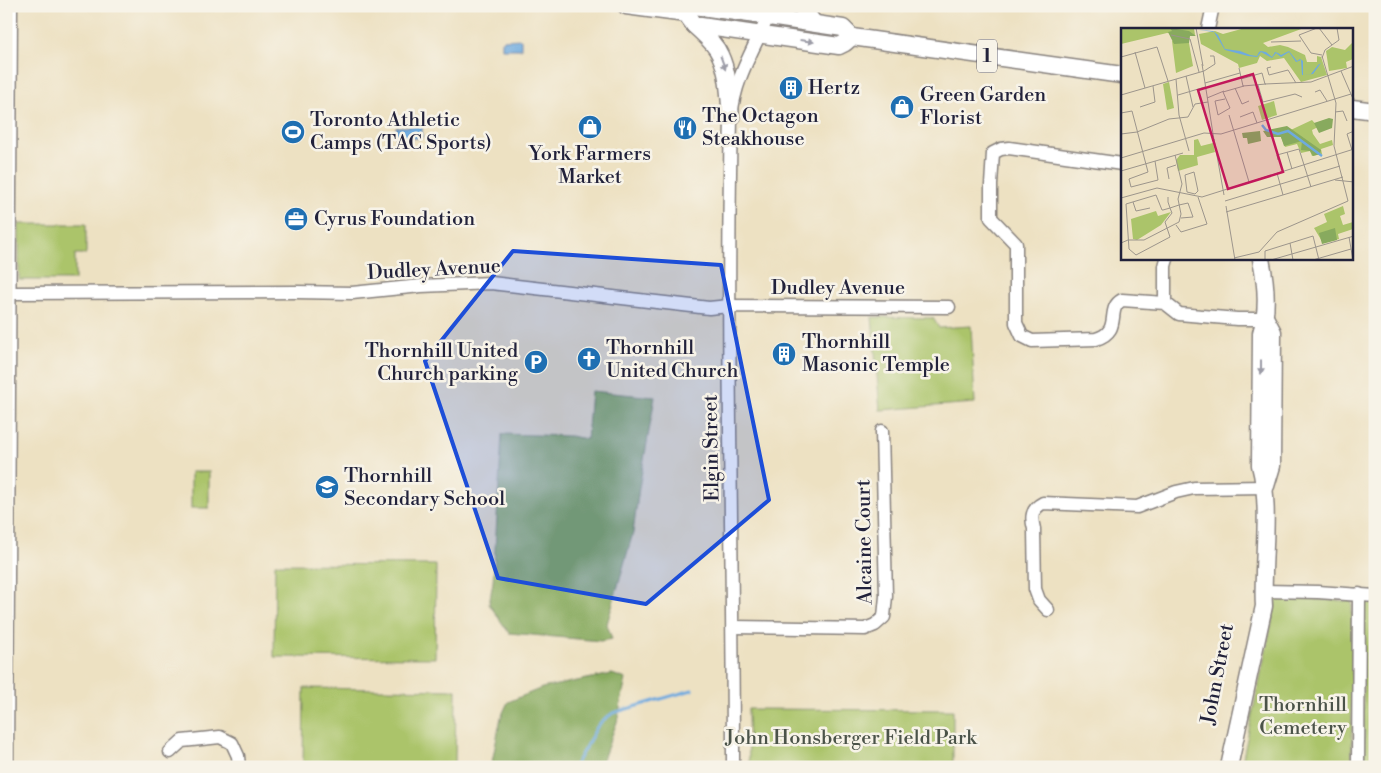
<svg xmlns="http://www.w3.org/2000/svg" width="1381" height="773" font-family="'Libre Bodoni',serif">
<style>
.green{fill:#abc46a;stroke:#667352}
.forest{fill:#88aa5e;stroke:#55664c}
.water{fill:#6eaadf;stroke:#48668d}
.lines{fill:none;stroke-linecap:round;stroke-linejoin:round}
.stream{stroke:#6eaadf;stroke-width:3}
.minor-casing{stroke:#88827e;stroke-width:15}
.major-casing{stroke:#88827e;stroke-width:19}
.minor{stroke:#fff;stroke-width:12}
.major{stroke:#fff;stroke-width:16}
.oneway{fill:#9c9ca7}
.marked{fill:#1d4ed8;fill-opacity:0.2;stroke:#1d4ed8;stroke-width:4;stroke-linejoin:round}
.labels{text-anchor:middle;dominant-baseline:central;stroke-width:5;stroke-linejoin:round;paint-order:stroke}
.shield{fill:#f7f3e8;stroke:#62616f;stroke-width:1}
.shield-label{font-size:19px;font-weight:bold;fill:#22223b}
.poi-label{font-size:20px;fill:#22223b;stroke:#f7f3e8;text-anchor:start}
.street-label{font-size:20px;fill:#22223b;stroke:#f7f3e8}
.park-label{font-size:20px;fill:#4b5349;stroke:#f7f3e8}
.inset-river{fill:none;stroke:#6eaadf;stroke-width:2.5}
.inset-road{fill:none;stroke:#9c958c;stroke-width:1}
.view{fill:#c2185b;fill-opacity:0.15;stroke:#c2185b;stroke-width:2.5}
.inset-edge{fill:none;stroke:#22223b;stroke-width:2.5}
</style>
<rect width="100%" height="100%" fill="#f7f3e8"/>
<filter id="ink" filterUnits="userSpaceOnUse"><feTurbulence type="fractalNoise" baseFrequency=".02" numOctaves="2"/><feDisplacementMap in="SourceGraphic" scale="10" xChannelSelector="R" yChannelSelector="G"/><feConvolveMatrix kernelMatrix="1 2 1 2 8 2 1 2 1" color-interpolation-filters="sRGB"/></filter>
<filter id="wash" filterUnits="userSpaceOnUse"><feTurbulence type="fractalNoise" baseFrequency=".0096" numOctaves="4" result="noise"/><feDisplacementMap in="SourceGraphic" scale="20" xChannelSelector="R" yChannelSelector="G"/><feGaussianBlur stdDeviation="1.12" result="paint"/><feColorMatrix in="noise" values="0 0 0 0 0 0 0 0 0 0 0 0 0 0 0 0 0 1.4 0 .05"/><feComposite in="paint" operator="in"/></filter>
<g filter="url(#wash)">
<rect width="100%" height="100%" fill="#ede1c2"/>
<g class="green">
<path d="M 19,224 L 86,224 L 86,254 L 75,254 L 75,280 L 19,280 Z"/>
<path d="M 872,317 L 933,318 L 939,328 L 971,326 L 975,403 L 880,410 Z"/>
<rect x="191" y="472" width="18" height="36"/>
<path d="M 275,564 L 436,565 L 435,658 L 274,657 Z"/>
<path d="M 1277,598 L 1352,601 L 1352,767 L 1241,767 Z"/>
<path d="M 1362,601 L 1375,602 L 1375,767 L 1364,767 Z"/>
<path d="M 304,688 L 456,690 L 455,767 L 303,767 Z"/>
<path d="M 748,709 L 953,710 L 953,767 L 749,767 Z"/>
</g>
<g class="forest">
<path d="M 591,391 L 655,397 L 639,488 L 633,533 L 607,624 L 612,639 L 601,641 L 509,633 L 489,604 L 493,582 L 502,434 L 570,436 L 587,439 Z"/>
<path d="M 612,674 L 626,679 L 617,722 L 600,767 L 491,767 L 501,717 L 508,702 L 542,688 Z"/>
</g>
<g class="water">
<path d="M 521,39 L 521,49 L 502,49 L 502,40 Z"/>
<path d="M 422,126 L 422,138 L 396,138 L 396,127 Z"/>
</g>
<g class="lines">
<path class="stream" d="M 574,767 L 597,727 L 602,721 L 613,713 L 692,690"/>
</g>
</g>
<g filter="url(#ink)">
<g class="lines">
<g class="minor-casing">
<g id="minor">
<path d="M 1208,29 L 1213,6"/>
<path d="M 1122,164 L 1009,148 L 1001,149 L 993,153 L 991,185 L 991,218 L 1016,244 L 1016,323 L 1022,336 L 1032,341 L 1096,339 C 1123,331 1105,309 1122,300 L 1165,303 L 1179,314 L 1237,319 L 1266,319"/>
<path d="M 9,293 L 296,292 L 352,293 L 421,286 L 491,283 L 709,308 L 729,306 L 949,307"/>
<path d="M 1165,303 L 1165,266 L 1167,259"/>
<path d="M 1263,591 L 1318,592 L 1375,596"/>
<path d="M 1048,610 L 1039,600 L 1035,589 L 1034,529 C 1031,518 1031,509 1043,503 L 1137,507 L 1176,492 L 1194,488 L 1266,487"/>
<path d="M 733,627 L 865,629 L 875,625 L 884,617 L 886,596 L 882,431"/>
<path d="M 170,752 L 182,741 L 192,740 L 220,737 L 232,743 L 238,756 L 239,767"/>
<path d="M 7,767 L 11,6"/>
<path d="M 733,767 C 733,551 726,334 731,118 C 734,77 757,44 773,6"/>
<path d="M 1358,767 L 1359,594"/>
</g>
</g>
<g class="major-casing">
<g id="major">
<path d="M 626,6 L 686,14 L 694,25 L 839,46 L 845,43 L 852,37"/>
<path d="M 801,6 L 814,23"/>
<path d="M 686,14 L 695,6 L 843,28 L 852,37 L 1122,75"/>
<path d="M 694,25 C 703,34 715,43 720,55 C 729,74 729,97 731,118"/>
<path d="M 1352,108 L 1375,111"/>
<path d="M 1266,486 L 1272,466 L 1273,332 L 1266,319"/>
<path d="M 1229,767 L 1264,606 C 1263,594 1264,583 1264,571 C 1265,536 1269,499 1260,465 L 1261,333 C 1269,309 1266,283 1261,259"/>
</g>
</g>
<use href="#minor" class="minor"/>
<use href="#major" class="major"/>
</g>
<defs><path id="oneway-solid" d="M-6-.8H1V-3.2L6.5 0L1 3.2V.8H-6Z" transform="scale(1.25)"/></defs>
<g class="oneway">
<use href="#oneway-solid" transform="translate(807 41) rotate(8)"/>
<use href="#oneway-solid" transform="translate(723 63) rotate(70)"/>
<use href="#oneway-solid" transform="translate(1261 367) rotate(90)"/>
</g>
</g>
<path class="marked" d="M 513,251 L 721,265 L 769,500 L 646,604 L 498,578 L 425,361 Z"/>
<defs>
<g id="building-disc" transform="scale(1.25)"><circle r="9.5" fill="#1f6fb2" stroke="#f7f3e8"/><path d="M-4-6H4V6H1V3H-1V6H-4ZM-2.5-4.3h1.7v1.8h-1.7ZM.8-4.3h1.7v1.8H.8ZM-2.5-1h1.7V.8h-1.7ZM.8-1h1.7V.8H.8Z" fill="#fff"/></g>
<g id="shop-disc" transform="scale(1.25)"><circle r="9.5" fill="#1f6fb2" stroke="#f7f3e8"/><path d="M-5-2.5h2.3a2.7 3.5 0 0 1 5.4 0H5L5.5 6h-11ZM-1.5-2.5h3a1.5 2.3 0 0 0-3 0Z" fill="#fff"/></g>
<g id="restaurant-disc" transform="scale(1.25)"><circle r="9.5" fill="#1f6fb2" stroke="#f7f3e8"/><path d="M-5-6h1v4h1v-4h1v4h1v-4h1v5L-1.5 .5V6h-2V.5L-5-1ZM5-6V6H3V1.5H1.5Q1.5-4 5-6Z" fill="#fff"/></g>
<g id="stadium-disc" transform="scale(1.25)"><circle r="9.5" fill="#1f6fb2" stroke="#f7f3e8"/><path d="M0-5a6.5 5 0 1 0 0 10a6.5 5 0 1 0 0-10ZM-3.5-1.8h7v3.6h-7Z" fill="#fff"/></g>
<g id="office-disc" transform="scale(1.25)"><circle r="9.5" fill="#1f6fb2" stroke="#f7f3e8"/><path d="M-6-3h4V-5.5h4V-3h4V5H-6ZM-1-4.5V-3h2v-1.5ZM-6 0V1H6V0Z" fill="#fff"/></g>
<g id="church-disc" transform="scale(1.25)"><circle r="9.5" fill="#1f6fb2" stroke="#f7f3e8"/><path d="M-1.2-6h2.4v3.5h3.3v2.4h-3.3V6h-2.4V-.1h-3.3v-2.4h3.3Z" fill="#fff"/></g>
<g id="parking-disc" transform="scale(1.25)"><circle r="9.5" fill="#1f6fb2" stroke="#f7f3e8"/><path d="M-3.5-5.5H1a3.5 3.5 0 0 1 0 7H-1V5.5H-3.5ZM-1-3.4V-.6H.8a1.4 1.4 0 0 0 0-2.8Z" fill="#fff"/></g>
<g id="school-disc" transform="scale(1.25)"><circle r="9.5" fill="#1f6fb2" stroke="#f7f3e8"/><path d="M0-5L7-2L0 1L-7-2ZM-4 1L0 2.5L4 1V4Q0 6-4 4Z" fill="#fff"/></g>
</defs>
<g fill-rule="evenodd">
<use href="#building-disc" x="791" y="88"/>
<use href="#shop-disc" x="902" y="107"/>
<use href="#shop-disc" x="590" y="127"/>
<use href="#restaurant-disc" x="685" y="128"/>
<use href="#stadium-disc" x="293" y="132"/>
<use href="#office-disc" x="296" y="219"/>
<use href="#building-disc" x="784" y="354"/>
<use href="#church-disc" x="589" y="359"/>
<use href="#parking-disc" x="536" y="362"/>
<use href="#school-disc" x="327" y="487"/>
</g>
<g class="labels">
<rect class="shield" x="977" y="39.5" width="20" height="33" rx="4"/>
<g class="shield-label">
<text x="987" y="56">1</text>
</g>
<g class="poi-label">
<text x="808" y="88">Hertz</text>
<text x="920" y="95">Green Garden<tspan x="920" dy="23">Florist</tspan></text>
<text x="702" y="116">The Octagon<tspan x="702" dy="23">Steakhouse</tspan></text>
<text x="310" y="120">Toronto Athletic<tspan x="310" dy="23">Camps (TAC Sports)</tspan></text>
<text x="590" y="154" text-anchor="middle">York Farmers<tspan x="590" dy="23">Market</tspan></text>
<text x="314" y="219">Cyrus Foundation</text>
<text x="802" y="342">Thornhill<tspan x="802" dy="23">Masonic Temple</tspan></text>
<text x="606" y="348">Thornhill<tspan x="606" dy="23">United Church</tspan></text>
<text x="518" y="351" text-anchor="end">Thornhill United<tspan x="518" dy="23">Church parking</tspan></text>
<text x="344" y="476">Thornhill<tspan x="344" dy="23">Secondary School</tspan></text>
</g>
<g class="street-label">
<text transform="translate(434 270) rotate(-3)">Dudley Avenue</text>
<text x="838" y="288">Dudley Avenue</text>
<text transform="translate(712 448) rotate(-91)">Elgin Street</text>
<text transform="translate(865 542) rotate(-91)">Alcaine Court</text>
<text transform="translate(1218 674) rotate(-79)">John Street</text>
</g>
<g class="park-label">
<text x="1303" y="705">Thornhill<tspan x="1303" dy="23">Cemetery</tspan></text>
<text x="851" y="738">John Honsberger Field Park</text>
</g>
</g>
<g transform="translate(1121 28)">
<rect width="232" height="232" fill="#ede1c2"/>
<path d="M 0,0 L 73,0 L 74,7 L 46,5 L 0,16 ZM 124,0 L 183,0 L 142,15 L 147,19 L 159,17 L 167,19 L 184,27 L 186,34 L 196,34 L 196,28 L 200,29 L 206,47 L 180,54 L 163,30 L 146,33 L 139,28 L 136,35 L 118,40 L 117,36 L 80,16 L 78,6 L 94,3 L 102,6 ZM 51,13 L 68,15 L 72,38 L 55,45 ZM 232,14 L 232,31 L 225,34 L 226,40 L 208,43 L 205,23 L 211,19 L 224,22 ZM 48,54 L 53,80 L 46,82 L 42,56 ZM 153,73 L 156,87 L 141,92 L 137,78 ZM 191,92 L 197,99 L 191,102 L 192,106 L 199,116 L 211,112 L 212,117 L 200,121 L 201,126 L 191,128 L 189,123 L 180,125 L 176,116 L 164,119 L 159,107 ZM 77,111 L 80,118 L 92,115 L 94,124 L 76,129 L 77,137 L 57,143 L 55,132 L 59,127 L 73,127 L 73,112 ZM 222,178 L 224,186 L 219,188 L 222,197 L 232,194 L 232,201 L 217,206 L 218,211 L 202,215 L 193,200 L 206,194 L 203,186 ZM 35,183 L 37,188 L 50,184 L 40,197 L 16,212 L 12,211 L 10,191 Z" fill="#abc46a"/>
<path d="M 49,0 L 68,3 L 75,8 L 69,8 L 68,15 L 53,16 L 47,4 L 51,3 ZM 208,90 L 212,91 L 211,100 L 198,105 L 193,95 ZM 166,98 L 200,122 L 199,126 L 192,128 L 189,123 L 180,122 L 181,113 L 163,118 L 160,109 L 146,109 L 142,103 ZM 139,103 L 140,113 L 127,116 L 126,110 L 122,110 L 121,105 ZM 214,200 L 216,212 L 201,216 L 198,205 Z" fill="#88aa5e"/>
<path d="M 78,2 L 92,3 L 97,7 L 104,21 L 119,23 L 129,27 L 136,28 L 138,24 L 140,23 L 145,24 L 151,29 L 154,24 L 157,25 L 160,27 L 168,23 L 176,33 L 179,31 L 182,33 L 182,47 L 190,46 L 197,37 L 200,35 L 192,46 L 181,47 L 180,32 L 175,34 L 168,24 L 160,29 L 155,25 L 151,30 L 140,24 L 136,29 L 127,28 L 104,22 L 93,4 Z" fill="#6eaadf"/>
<path class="inset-river" d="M 141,97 L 145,102 L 157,106 L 167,103 L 201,128"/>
<path class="inset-road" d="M 75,0 L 82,38M 196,0 L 178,7 L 190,25 L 201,27M 198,0 L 211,17M 50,7 L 69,11 L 78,44M 150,14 L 180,13M 14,24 L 24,60M 201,28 L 215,75 L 213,118 L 227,173M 0,29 L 36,19 L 47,53M 201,30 L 204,22 L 218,12 L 216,0M 81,36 L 93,112M 150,39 L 146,40 L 148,47 L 167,42 L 175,55M 118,40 L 122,58M 83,43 L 94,36 L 93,28 L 89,28M 220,43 L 233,73M 65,48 L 72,79M 55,51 L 58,87 L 68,123M 120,51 L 141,45 L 144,56M 84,55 L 119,45M 144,56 L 190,54 L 233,38M 137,57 L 142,74 L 174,66 L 181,69M 122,58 L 145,56M 114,60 L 121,76 L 128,73M 102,64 L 109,80 L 97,87 L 94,73 L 104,71M 102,64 L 123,58M 194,64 L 199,62 L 206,73M 0,67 L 83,43M 57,67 L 84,59M 86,70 L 103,63M 19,79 L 34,74 L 32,58M 214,84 L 222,83 L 226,93M 0,85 L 11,83 L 27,144 L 8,151 L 10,159 L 37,152 L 34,133M 108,87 L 128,154M 119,89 L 132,84 L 136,95M 0,106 L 16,104 L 48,91 L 67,89 L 74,76 L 87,74M 93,111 L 103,167M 231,122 L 226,106 L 233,103M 166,124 L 171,141M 0,130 L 83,105 L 100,106 L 230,66M 157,132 L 156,127 L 178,121 L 190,159M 0,143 L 62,125M 73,144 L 77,163 L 74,166 L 66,164 L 64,147 ZM 156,145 L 162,167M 48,151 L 46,140 L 55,137M 214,152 L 233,154M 47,169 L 47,174 L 49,180 L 51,185 L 44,194 L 49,209 L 15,227 L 8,221 L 5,176 L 35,167 L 41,182 L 42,182 L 49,180 L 58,177 L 67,175 L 72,189 L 60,190M 0,170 L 36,160 L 81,169 L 233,121M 104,173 L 219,138M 12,174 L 15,183 L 29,180M 105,178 L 114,232M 105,184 L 222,149M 55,197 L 60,204 L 86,196 L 77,169M 228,209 L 232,232M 0,215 L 7,212 L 23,212 L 58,194 L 60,186 L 57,171 L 61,156 L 54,127M 169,215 L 172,232M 113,230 L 138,224 L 156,204 L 227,173M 144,232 L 144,223 L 192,208 L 198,232M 150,232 L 233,208M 192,232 L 230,221"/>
<path class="view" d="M 132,46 L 162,144 L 107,161 L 77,62 Z"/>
<rect width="232" height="232" class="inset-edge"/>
</g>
<rect width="1381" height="773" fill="none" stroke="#f7f3e8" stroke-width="25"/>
</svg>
